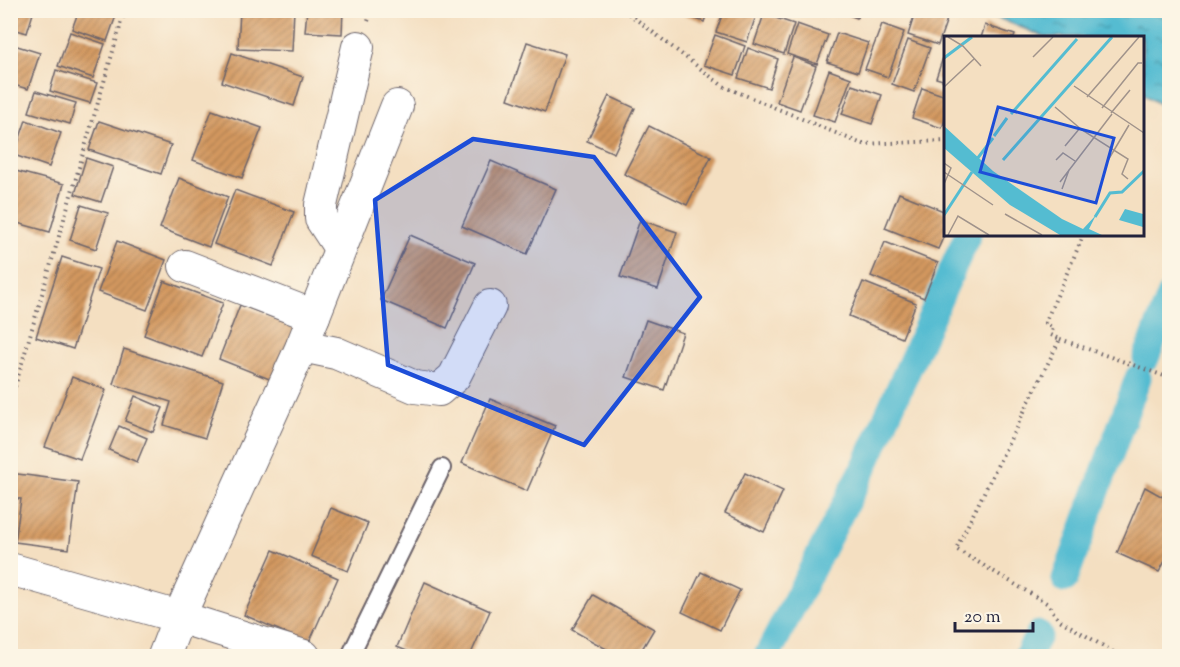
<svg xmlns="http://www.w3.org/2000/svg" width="1180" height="667" font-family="'Sorts Mill Goudy',serif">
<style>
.water{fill:url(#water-ripples);stroke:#3b6f86;stroke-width:1.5}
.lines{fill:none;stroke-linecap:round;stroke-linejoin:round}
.canal{stroke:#54bcd1;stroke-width:27}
.building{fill:url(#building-hatch)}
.service-casing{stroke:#6c646a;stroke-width:20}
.minor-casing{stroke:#6c646a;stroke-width:34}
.path{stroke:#6c646a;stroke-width:4;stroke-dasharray:1.5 4.5;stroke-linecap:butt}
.service{stroke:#fff;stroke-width:16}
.minor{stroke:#fff;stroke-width:32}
.marked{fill:#1d4ed8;fill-opacity:0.2;stroke:#1d4ed8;stroke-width:4.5;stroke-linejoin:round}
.inset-river{fill:none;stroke:#54bcd1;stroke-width:3}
.inset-road{fill:none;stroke:#a0938b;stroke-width:1.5}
.view{fill:#1d4ed8;fill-opacity:0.15;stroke:#1d4ed8;stroke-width:3}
.inset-edge{fill:none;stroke:#22223b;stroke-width:3}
</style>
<defs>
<pattern id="water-ripples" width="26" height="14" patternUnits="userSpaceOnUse" patternTransform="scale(1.5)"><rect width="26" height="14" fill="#54bcd1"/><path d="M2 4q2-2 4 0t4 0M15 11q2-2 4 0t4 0" fill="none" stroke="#4598ab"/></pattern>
<pattern id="building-hatch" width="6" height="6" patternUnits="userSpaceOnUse" patternTransform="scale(1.5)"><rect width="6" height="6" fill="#d3985e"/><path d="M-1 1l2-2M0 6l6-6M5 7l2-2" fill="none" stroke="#ab7c4f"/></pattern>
</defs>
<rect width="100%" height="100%" fill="#fcf5e5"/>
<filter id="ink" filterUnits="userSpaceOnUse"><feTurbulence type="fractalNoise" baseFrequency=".0167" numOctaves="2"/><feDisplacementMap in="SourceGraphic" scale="12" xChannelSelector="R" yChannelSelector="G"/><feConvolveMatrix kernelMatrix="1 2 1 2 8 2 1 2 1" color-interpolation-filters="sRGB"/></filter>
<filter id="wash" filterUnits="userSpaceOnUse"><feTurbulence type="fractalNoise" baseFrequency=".008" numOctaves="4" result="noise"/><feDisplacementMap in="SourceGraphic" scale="24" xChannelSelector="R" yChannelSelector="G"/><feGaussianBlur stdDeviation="1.35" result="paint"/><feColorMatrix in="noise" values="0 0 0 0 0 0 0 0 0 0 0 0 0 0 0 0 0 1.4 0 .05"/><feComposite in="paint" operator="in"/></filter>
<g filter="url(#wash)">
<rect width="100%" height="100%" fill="#f4dfc1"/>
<path class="water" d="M 980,11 L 1169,11 L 1169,110 L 1143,94 L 1142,38 L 1045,37 Z"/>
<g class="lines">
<g class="canal">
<path d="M 1146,358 L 1170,296"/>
<path d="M 1065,579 L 1138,378"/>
<path d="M 767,656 L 864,468 L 968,234"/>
<path d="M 1027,656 L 1039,634"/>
</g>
</g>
<g id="blocks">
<g class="building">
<path d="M 10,10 L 34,10 L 27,33 L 10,28 Z"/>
<path d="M 79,10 L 118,10 L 107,41 L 72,29 Z"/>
<path d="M 240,10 L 294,10 L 292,51 L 238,49 Z"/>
<path d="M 307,10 L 343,10 L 342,34 L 305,32 Z"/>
<path d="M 672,10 L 708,10 L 704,22 Z"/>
<path d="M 724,10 L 757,13 L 747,42 L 716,32 Z"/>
<path d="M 835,10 L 860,10 L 857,18 Z"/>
<path d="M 916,10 L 932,10 L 948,16 L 938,45 L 908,35 Z"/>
<path d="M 764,14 L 794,24 L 784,54 L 754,44 Z"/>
<path d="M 797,24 L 828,35 L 817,64 L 787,54 Z"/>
<path d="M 882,24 L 904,32 L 888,77 L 865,69 Z"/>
<path d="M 985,25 L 1015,35 L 1014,38 L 981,38 Z"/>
<path d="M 70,32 L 105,44 L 93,78 L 58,66 Z"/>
<path d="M 837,33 L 868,43 L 858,72 L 827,62 Z"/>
<path d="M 715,35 L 745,46 L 735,75 L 704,65 Z"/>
<path d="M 908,40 L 930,48 L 914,92 L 892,84 Z"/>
<path d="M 527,42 L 565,54 L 545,112 L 508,99 Z"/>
<path d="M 14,45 L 40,53 L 28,89 L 10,84 L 10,55 Z"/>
<path d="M 748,48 L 778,59 L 769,88 L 738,78 Z"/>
<path d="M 946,49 L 946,81 L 936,78 Z"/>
<path d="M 232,53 L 303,77 L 294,106 L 222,82 Z"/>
<path d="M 793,57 L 816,66 L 800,110 L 777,102 Z"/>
<path d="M 56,70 L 97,83 L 90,103 L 50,91 Z"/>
<path d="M 829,70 L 851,78 L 835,122 L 813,115 Z"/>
<path d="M 852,85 L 882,95 L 872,124 L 842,114 Z"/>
<path d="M 922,88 L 946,96 L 946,117 L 942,128 L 912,118 Z"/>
<path d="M 36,91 L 76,103 L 70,124 L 29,112 Z"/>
<path d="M 10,95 L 15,96 L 11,109 L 10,109 Z"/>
<path d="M 609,96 L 635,108 L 614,153 L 587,141 Z"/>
<path d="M 212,110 L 262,128 L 242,178 L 193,160 Z"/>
<path d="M 26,120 L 61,133 L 49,167 L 14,155 Z"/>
<path d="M 99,121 L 171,145 L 161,174 L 89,150 Z"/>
<path d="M 649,126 L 711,157 L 687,205 L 624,174 Z"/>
<path d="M 86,158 L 113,167 L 101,202 L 75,194 Z"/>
<path d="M 491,161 L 556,189 L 527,254 L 462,226 Z"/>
<path d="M 12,170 L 64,184 L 50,232 L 10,221 Z"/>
<path d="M 179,178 L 228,197 L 209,247 L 160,228 Z"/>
<path d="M 235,190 L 294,212 L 273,266 L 214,244 Z"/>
<path d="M 899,193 L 946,212 L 946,231 L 938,249 L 885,228 Z"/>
<path d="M 81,205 L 108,213 L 96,249 L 70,240 Z"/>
<path d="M 640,220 L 677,232 L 658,289 L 620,277 Z"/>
<path d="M 410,235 L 475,263 L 447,328 L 381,300 Z"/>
<path d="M 117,241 L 166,260 L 147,310 L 98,292 Z"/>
<path d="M 885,242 L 938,263 L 924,298 L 871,276 Z"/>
<path d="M 62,257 L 99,269 L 73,349 L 36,337 Z"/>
<path d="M 164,281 L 223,303 L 202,357 L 144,335 Z"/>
<path d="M 863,282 L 916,303 L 902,338 L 849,316 Z"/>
<path d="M 240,305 L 298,327 L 277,382 L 219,359 Z"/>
<path d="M 646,320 L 683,333 L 664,390 L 626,377 Z"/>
<path d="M 124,349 L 223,381 L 205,438 L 164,425 L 171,402 L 113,384 Z"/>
<path d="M 72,377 L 106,390 L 80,459 L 45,447 Z"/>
<path d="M 135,396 L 163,408 L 153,432 L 125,421 Z"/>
<path d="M 490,399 L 555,426 L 527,491 L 462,463 Z"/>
<path d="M 119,426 L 147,438 L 137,462 L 109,450 Z"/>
<path d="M 10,473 L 78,482 L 69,549 L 15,542 L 21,499 L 10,498 Z"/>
<path d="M 745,473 L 783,491 L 764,532 L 725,513 Z"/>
<path d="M 1145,487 L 1170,501 L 1170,552 L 1159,572 L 1117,553 Z"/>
<path d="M 331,508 L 368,523 L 348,571 L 311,556 Z"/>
<path d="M 273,550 L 338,578 L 309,643 L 244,615 Z"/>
<path d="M 701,572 L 740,590 L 720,630 L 682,612 Z"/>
<path d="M 425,582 L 490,611 L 470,656 L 419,656 L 397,647 Z"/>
<path d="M 593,595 L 654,629 L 638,656 L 619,656 L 572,630 Z"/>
</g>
</g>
</g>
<g filter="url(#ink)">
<use href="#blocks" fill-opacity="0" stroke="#6c646a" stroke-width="1.5"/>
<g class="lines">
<g class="service-casing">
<path id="service" d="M 350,656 L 442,468"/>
</g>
<g class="minor-casing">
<g id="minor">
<path d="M 340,248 L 321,219 L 321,205 L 358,47"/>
<path d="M 185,266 L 314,316"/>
<path d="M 302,346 L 336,353 L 415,387 L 439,390 L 454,377 L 490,306"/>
<path d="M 10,569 L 179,617 L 304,656"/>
<path d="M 164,656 L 179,617 L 302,346 L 397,106"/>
</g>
</g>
<g class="path">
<path d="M 624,10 L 723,86 L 862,144 L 946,141"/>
<path d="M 368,21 L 372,10"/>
<path d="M 1084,234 L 1045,323 L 1053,328 L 1051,335 L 1060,339 L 956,549 L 1048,604 L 1058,619 L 1120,656"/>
<path d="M 1060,339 L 1170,378"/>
<path d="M 10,404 L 125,10"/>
</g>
<use href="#service" class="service"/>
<use href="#minor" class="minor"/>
</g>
</g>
<path class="marked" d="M 473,139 L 594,157 L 700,297 L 584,445 L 388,365 L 375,200 Z"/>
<g transform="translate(944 36)">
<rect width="200" height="200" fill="#f4dfc1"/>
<path d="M 0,90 L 49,135 L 118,183 L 139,193 L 152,179 L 145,193 L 158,199 L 116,199 L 66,169 L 0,112 ZM 181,173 L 199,178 L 199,191 L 175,184 Z" fill="#54bcd1"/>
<path class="inset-river" d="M 0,22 L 28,1M 67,78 L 133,3M 50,100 L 63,82M 33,123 L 49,102M 59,124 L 168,1M 0,179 L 28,136M 151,181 L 166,157 L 178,156 L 200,135"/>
<path class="inset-road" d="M 4,1 L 19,10 L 37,30M 89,21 L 109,1M 130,50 L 200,97M 0,51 L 30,23M 143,61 L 195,1M 111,71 L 138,94 L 184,123 L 178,138 L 184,143M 158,72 L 194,27 L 198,27M 167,77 L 186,54M 121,110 L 136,92M 112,124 L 119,117 L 131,125M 163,126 L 185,89M 0,127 L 7,132 L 0,148M 0,136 L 49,169M 116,146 L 168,78M 118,153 L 125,134M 61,178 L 98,199M 4,199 L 14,180 L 45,199"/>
<path class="view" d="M 54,71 L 170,102 L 152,167 L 36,136 Z"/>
<rect width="200" height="200" class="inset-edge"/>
</g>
<rect width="1180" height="667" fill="none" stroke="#fcf5e5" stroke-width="36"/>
<path d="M955 622v9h78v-9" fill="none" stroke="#22223b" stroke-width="3"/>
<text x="964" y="622" font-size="18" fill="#22223b" stroke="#fcf5e5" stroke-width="4.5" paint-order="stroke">20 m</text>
</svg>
